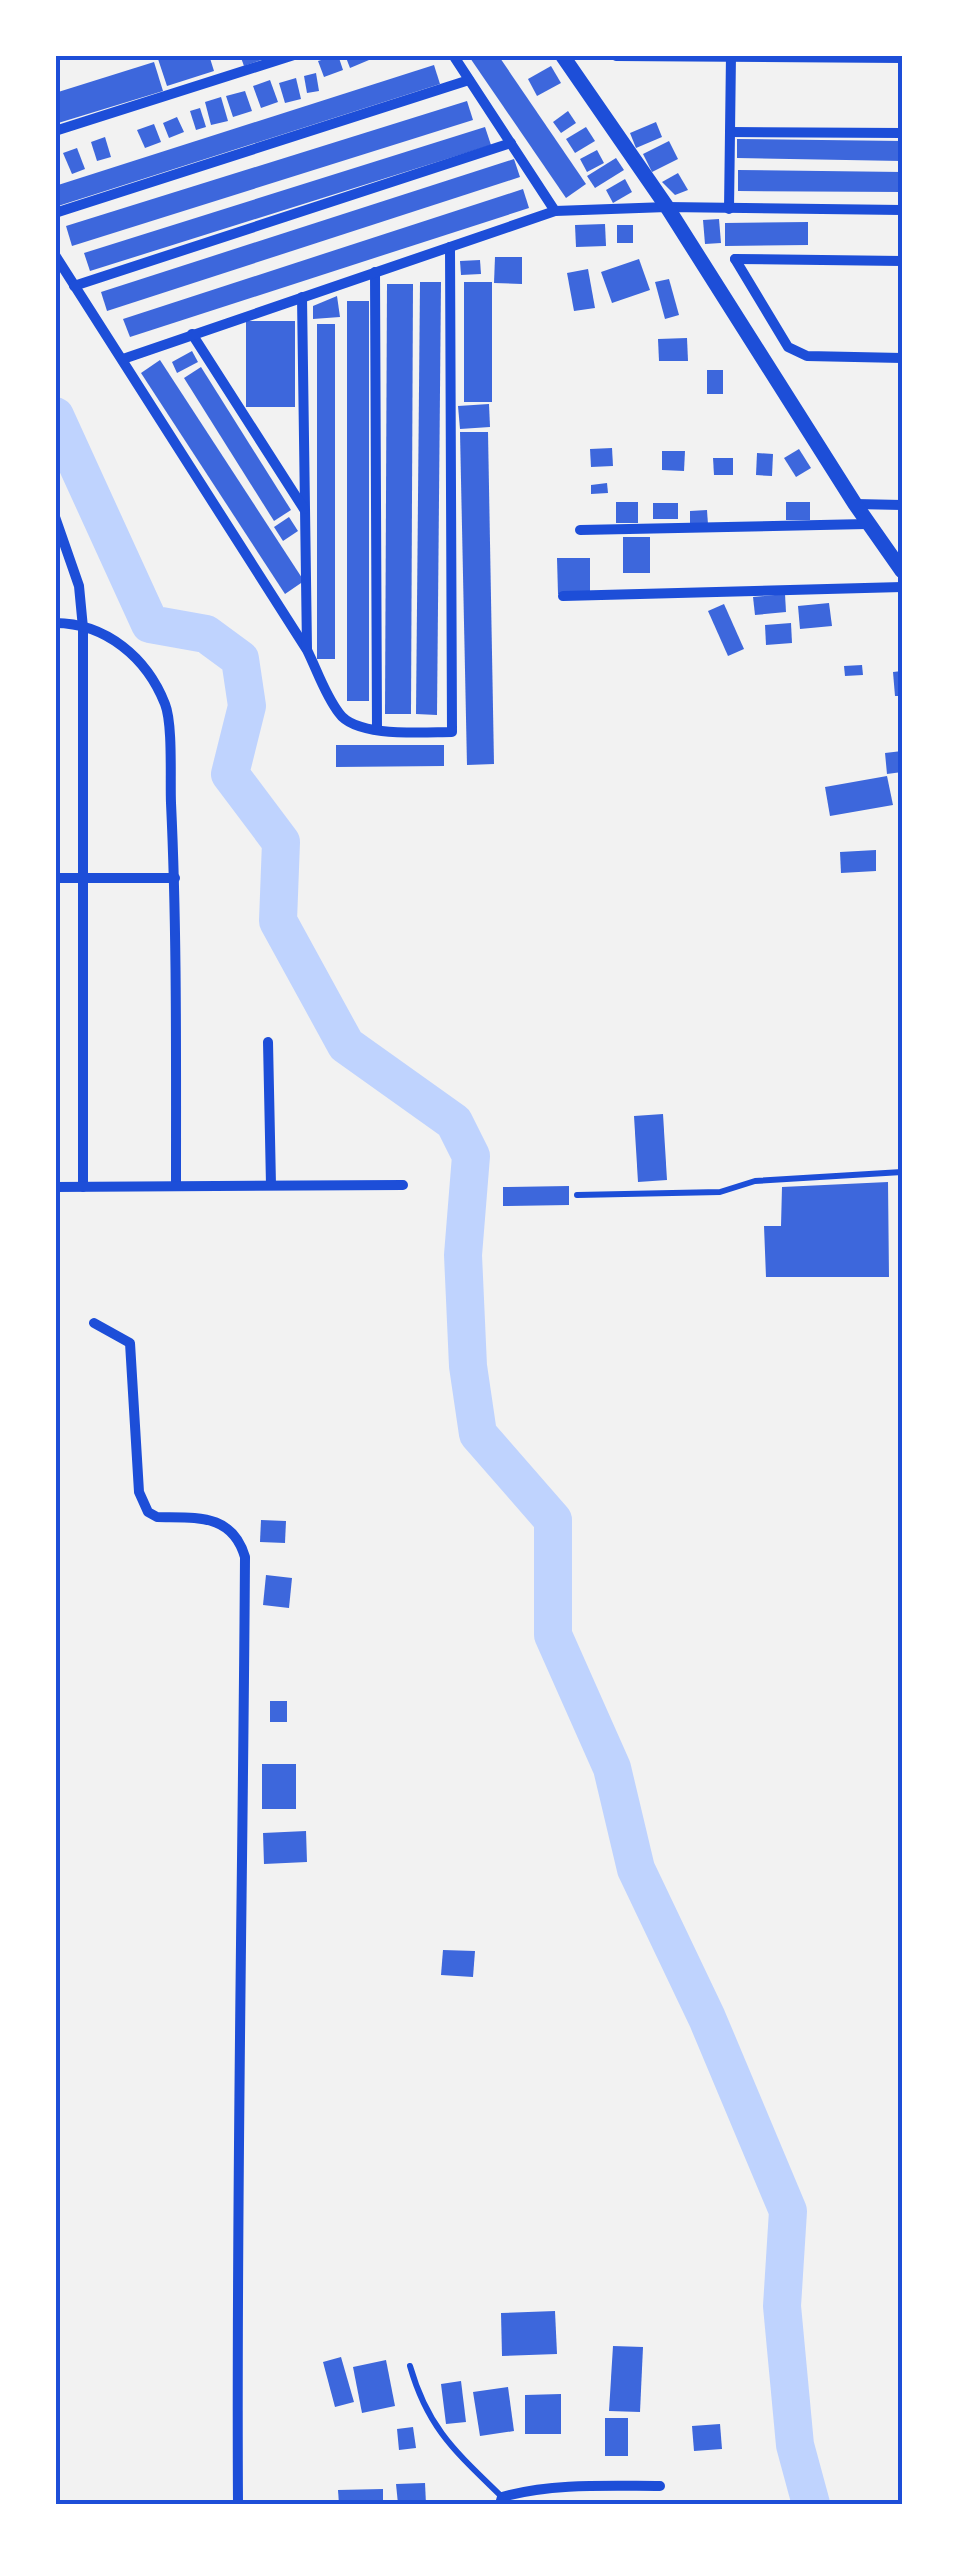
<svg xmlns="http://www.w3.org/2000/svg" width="957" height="2559" font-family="Arial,sans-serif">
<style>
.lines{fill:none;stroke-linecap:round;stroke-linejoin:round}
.river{stroke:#bfd3fe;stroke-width:38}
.building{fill:#3d67dc}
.service{stroke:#1d4ed8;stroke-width:6}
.minor{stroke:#1d4ed8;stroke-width:10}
.tertiary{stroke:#1d4ed8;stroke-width:15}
.neatline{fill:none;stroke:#1d4ed8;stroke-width:4}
</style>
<rect width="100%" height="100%" fill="#f2f2f2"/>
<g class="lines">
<path class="river" d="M 55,416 L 150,624 L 206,634 L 240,659 L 247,706 L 230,774 L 281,842 L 278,921 L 346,1045 L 454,1122 L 471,1156 L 463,1255 L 468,1366 L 478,1434 L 553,1520 L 553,1635 L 612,1768 L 636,1869 L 707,2018 L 788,2211 L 782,2306 L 795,2445 L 811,2504"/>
</g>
<g class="building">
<path d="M 170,55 L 209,55 L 214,71 L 167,86 L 158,59 Z"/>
<path d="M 240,55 L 273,55 L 273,56 L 244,66 Z"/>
<path d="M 338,55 L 343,70 L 324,77 L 318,61 Z"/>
<path d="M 345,55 L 367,55 L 369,60 L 350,68 Z"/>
<path d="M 468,55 L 498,55 L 586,184 L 566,198 Z"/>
<path d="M 154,62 L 163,91 L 55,124 L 55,93 Z"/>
<path d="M 434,65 L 440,84 L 55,207 L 55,186 Z"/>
<path d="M 551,66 L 561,83 L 537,96 L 528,79 Z"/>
<path d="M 316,73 L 319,91 L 307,93 L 304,76 Z"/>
<path d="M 296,78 L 301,99 L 285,103 L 279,83 Z"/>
<path d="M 270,80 L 278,102 L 261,108 L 253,86 Z"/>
<path d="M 245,91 L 252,111 L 233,117 L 226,96 Z"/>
<path d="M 221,97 L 228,121 L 211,125 L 205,102 Z"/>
<path d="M 467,101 L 473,120 L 72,246 L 66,226 Z"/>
<path d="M 200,108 L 206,127 L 196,130 L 190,111 Z"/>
<path d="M 568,111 L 576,123 L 561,133 L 553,122 Z"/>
<path d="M 177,117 L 184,132 L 169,138 L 163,123 Z"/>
<path d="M 656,122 L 662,137 L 636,148 L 630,133 Z"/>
<path d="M 154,124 L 161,142 L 145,148 L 137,130 Z"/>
<path d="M 485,127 L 491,145 L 90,271 L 84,253 Z"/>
<path d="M 586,127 L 595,141 L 575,153 L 566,139 Z"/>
<path d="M 105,137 L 111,157 L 97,161 L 91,142 Z"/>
<path d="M 737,139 L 902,141 L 902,161 L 737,158 Z"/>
<path d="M 669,141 L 678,159 L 652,172 L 643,154 Z"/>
<path d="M 77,148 L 85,169 L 72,174 L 63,153 Z"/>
<path d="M 597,150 L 604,163 L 587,172 L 580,159 Z"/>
<path d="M 616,158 L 624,170 L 595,188 L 587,176 Z"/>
<path d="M 514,159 L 520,177 L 107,311 L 101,292 Z"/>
<path d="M 738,170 L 902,172 L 902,192 L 738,191 Z"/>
<path d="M 678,173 L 688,190 L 675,195 L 662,182 Z"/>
<path d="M 625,179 L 632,192 L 613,203 L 606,190 Z"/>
<path d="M 523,189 L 529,208 L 130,337 L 123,319 Z"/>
<path d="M 719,219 L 721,243 L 705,244 L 703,220 Z"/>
<path d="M 808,222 L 808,245 L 725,246 L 725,223 Z"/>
<path d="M 605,224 L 606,246 L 576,247 L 575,225 Z"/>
<rect x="617" y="225" width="16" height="18"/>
<path d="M 495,257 L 522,257 L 522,284 L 494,283 Z"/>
<path d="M 639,259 L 650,290 L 612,303 L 601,272 Z"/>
<path d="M 480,260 L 481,274 L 461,275 L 460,261 Z"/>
<path d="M 588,269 L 595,308 L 574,311 L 567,273 Z"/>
<path d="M 669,279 L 679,315 L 665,319 L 655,282 Z"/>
<path d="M 420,282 L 441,282 L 437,715 L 416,714 Z"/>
<rect x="464" y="282" width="28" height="120"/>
<path d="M 387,284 L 413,284 L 411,714 L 385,714 Z"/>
<path d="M 337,296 L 340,317 L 313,319 L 313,306 Z"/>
<rect x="347" y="301" width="22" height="400"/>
<rect x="246" y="321" width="49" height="86"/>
<rect x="317" y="324" width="18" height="335"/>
<path d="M 687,338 L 688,361 L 659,361 L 658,339 Z"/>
<path d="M 192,351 L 198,362 L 177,373 L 172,362 Z"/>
<path d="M 160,360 L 304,581 L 285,594 L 141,373 Z"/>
<path d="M 201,367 L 291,510 L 274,521 L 184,378 Z"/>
<rect x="707" y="370" width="16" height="24"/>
<path d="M 489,404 L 490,427 L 460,429 L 458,406 Z"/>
<path d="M 460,432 L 488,432 L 494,764 L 467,765 Z"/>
<path d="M 612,448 L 613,466 L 591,467 L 590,449 Z"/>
<path d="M 799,449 L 811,468 L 796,477 L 784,458 Z"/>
<path d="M 662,451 L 685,451 L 684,471 L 662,470 Z"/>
<path d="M 757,453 L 773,454 L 772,476 L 756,475 Z"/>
<path d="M 713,458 L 733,458 L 733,475 L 714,475 Z"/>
<path d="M 607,483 L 608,493 L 591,494 L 591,485 Z"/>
<rect x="616" y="502" width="22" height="21"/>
<rect x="786" y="502" width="24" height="18"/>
<rect x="653" y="503" width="25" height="16"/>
<path d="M 707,510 L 708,525 L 690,526 L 690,511 Z"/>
<path d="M 289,517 L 298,531 L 283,541 L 274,527 Z"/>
<rect x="623" y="537" width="27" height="36"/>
<path d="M 557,558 L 590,558 L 590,593 L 558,594 Z"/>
<path d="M 785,594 L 786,612 L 755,615 L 753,597 Z"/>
<path d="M 829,603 L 832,626 L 800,629 L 798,606 Z"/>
<path d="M 724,604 L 744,649 L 728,656 L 708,611 Z"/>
<path d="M 791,623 L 792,643 L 766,645 L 765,625 Z"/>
<path d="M 862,665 L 863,675 L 845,676 L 844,666 Z"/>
<path d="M 902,671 L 902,696 L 895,696 L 893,672 Z"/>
<path d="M 336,745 L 444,745 L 444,766 L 336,767 Z"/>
<path d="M 902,751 L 902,772 L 887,774 L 885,753 Z"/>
<path d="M 887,776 L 893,805 L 830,816 L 825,787 Z"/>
<path d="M 876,850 L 876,871 L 841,873 L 840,852 Z"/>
<path d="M 663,1114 L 667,1180 L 638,1182 L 634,1116 Z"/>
<path d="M 888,1182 L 889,1277 L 766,1277 L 764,1226 L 781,1226 L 782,1187 Z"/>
<path d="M 569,1186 L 569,1205 L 503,1206 L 503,1187 Z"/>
<path d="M 261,1520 L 286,1521 L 285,1543 L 260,1542 Z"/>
<path d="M 266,1575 L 292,1578 L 289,1608 L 263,1605 Z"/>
<rect x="270" y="1701" width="17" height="21"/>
<rect x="262" y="1764" width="34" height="45"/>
<path d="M 306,1831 L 307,1862 L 264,1864 L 263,1833 Z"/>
<path d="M 443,1950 L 475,1951 L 473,1977 L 441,1975 Z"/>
<path d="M 555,2311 L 557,2354 L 502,2356 L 501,2313 Z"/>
<path d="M 613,2346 L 643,2347 L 640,2412 L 609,2411 Z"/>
<path d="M 341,2357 L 354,2402 L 335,2407 L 323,2362 Z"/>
<path d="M 386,2360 L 395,2406 L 362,2413 L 353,2367 Z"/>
<path d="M 461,2381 L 466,2422 L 446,2424 L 441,2384 Z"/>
<path d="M 508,2387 L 514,2431 L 480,2436 L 473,2392 Z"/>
<path d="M 561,2394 L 561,2434 L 525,2434 L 525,2395 Z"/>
<rect x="605" y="2418" width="23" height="38"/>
<path d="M 720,2424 L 722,2449 L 694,2451 L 692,2426 Z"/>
<path d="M 413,2427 L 416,2448 L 399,2450 L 397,2429 Z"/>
<path d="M 425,2483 L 426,2504 L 398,2504 L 396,2484 Z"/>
<path d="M 383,2489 L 383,2504 L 339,2504 L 338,2490 Z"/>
</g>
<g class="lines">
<g class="service">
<path d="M 577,1195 L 720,1192 L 755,1181 L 902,1172"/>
<path d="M 410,2366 C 428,2429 456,2452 501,2496"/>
</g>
<g class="minor">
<path d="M 453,55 L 555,211"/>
<path d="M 616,56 L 902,58"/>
<path d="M 55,131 L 294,55"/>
<path d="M 730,132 L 902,133"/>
<path d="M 729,209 L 731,55"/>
<path d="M 55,213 L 469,80"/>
<path d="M 55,255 L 307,650 C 317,670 325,695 339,713 C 356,738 424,732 452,732 L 450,247"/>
<path d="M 735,259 L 788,347 L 807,356 L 902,358"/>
<path d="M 735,259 L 902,261"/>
<path d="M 375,272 L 377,730"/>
<path d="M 74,286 L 511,143"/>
<path d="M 302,297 L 307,649"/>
<path d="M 192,334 L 304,509"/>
<path d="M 123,359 L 555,211 L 667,207 L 902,210"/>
<path d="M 855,504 L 902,505"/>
<path d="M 55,517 L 79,586 L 83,628 L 83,1187"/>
<path d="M 580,530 L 867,524"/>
<path d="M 563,596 L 902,587"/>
<path d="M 55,623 C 106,623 147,658 165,704 C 173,724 170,779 171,803 C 177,930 176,1058 176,1186"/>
<path d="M 55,878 L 175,878"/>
<path d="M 268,1042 L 271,1185"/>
<path d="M 55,1187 L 403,1185"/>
<path d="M 94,1323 L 130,1343 L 139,1492 L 148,1512 L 157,1517 C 197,1518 232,1513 245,1557 C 243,1873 236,2188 238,2504"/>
<path d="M 500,2504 L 502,2497 C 553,2483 608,2486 660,2486"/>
</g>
<path class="tertiary" d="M 562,55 L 667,207 L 855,504 L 902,571"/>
</g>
<rect width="957" height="2559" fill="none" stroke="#ffffff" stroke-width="115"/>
<rect x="58" y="58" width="842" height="2444" class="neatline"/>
</svg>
